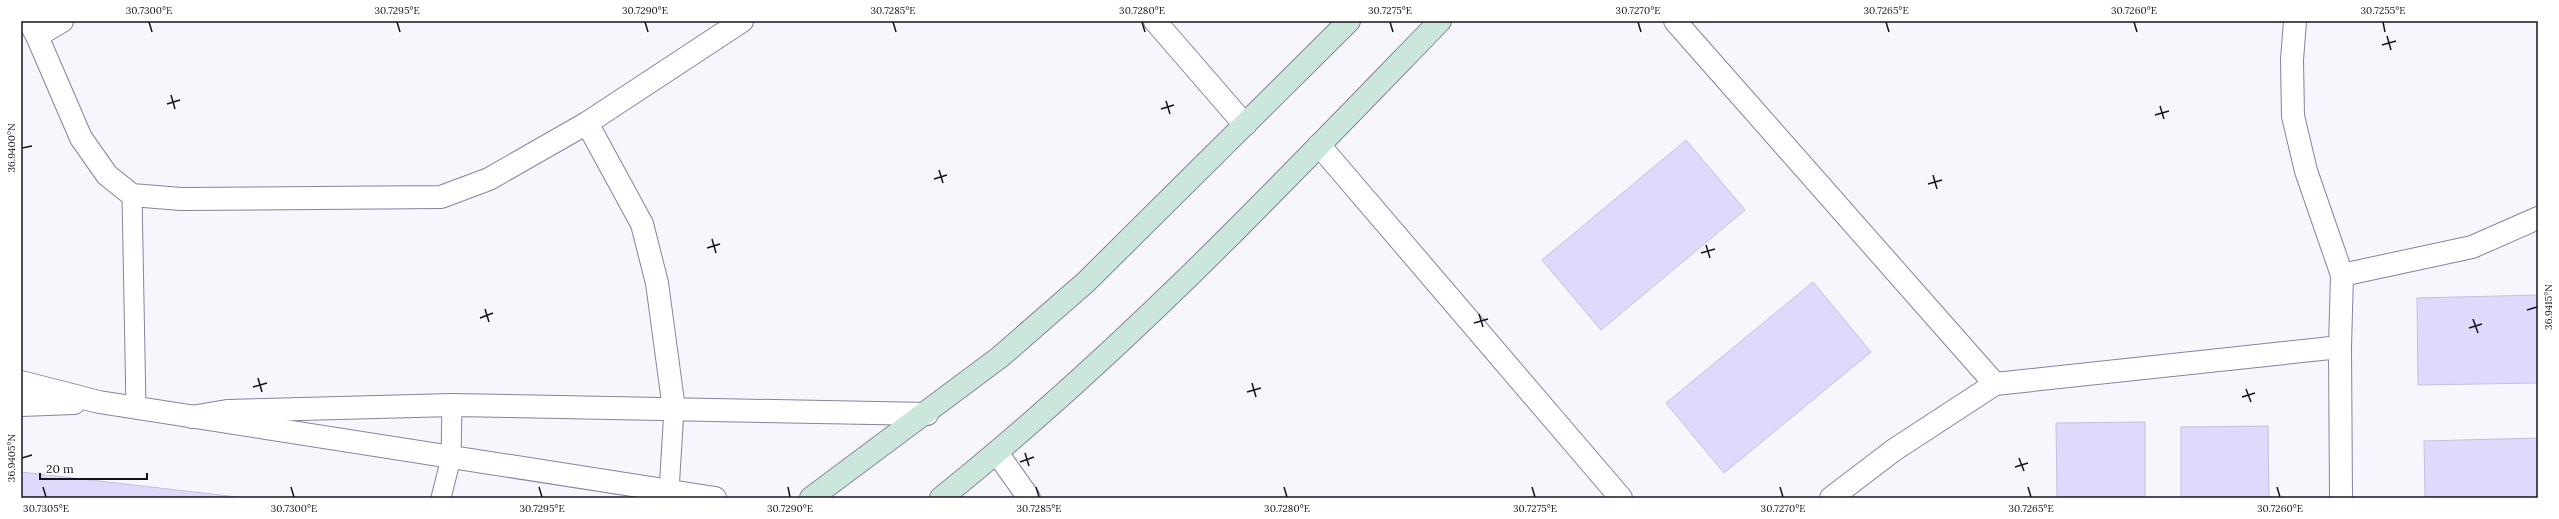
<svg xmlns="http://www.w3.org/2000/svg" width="2559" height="519" font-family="Lora,serif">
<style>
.building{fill:#e1d9fc;stroke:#c6bee0}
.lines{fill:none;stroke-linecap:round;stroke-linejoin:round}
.service-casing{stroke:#8881a0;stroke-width:21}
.minor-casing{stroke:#8881a0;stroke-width:24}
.secondary-casing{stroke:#8881a0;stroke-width:24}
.service{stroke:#fff;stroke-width:19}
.minor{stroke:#fff;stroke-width:22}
.secondary{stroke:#cbe6da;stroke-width:22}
.ticks{fill:none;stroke:#16131f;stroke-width:1.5}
.neatline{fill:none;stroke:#16131f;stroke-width:1.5}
.ticks-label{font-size:10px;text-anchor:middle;fill:#16131f}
</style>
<rect width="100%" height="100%" fill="#f7f6fd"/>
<g class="building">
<path d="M 1686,140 L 1745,210 L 1601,330 L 1542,260 Z"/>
<path d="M 1813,282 L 1871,352 L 1724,473 L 1666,403 Z"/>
<path d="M 2538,295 L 2538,383 L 2418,385 L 2417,298 Z"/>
<path d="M 2145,422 L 2145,498 L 2057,498 L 2056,423 Z"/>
<path d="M 2268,426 L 2269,498 L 2181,498 L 2181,427 Z"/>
<path d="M 2538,438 L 2538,498 L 2425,498 L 2424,441 Z"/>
<path d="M 21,472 L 246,498 L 21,498 Z"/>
</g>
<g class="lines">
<g class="service-casing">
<g id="service">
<path d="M 132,195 L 136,408"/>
<path d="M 669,491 L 674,409"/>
<path d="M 441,498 L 451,458 L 452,405"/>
</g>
</g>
<g class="minor-casing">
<g id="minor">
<path d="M 29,21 L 37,36 L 62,21"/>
<path d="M 1155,21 L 1245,125"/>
<path d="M 1675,21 L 1995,384"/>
<path d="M 37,36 L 81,138 L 107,175 L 132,195 L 181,199 L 441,197 L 489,179 L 587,123 L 742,21"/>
<path d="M 587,123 L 642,224 L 657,283 L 674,409"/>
<path d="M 1319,145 L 1621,498"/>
<path d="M 2342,275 L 2472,247 L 2538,218"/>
<path d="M 2340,347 L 2341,498"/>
<path d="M 21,382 L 99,402 L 715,498"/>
<path d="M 21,405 L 74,403"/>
<path d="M 192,417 L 227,411 L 452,405 L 927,414"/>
<path d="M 997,453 L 1029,498"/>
<path d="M 1831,498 L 1894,450 L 1995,384 L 2340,347 L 2342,275 L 2306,171 L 2293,116 L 2292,60 L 2295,21"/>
</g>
</g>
<g class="secondary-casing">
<g id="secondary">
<path d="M 811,498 L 1000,357 L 1086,282 L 1349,21"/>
<path d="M 941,498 C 1121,354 1280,186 1440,21"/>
</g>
</g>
<use href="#service" class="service"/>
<use href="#minor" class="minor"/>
<use href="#secondary" class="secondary"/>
</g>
<path class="ticks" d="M 149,22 L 152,32M 397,22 L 400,32M 645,22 L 648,32M 893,22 L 896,32M 1142,22 L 1145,32M 1390,22 L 1393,32M 1638,22 L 1641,32M 1886,22 L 1889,32M 2134,22 L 2137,32M 2383,22 L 2385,32M 2387,36 L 2391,50M 2382,45 L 2396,41M 171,95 L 175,109M 1166,101 L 1170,114M 167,104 L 180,100M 2160,106 L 2164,119M 1161,109 L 1174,105M 2155,115 L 2169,111M 22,148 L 32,146M 939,170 L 943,183M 1933,175 L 1937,189M 934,179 L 947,175M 1928,184 L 1942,180M 712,239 L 716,253M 1706,245 L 1710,258M 707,248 L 720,244M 1701,253 L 1715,249M 485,309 L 489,322M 2527,310 L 2537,307M 1479,314 L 1483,327M 480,318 L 493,313M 2473,319 L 2478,333M 1474,323 L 1488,319M 2469,328 L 2482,324M 258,378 L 262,392M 1252,383 L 1256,397M 253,387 L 267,383M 2246,389 L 2251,402M 1247,392 L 1261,388M 2242,397 L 2255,393M 1025,453 L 1029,466M 22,458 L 32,455M 2019,458 L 2024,471M 1020,462 L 1034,457M 2015,467 L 2028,463M 43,487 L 46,497M 291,487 L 294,497M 539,487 L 542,497M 788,487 L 790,497M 1036,487 L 1039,497M 1284,487 L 1287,497M 1532,487 L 1535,497M 1780,487 L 1783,497M 2028,487 L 2031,497M 2277,487 L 2280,497"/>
<rect width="2559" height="519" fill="none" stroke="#ffffff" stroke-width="44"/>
<path d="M40 473v6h107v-6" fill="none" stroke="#16131f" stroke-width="2"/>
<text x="46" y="473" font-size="12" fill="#16131f" stroke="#ffffff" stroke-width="3" paint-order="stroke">20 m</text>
<rect x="22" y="22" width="2515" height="475" class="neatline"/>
<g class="ticks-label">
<text x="149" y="14">30.7300°E</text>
<text x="397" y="14">30.7295°E</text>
<text x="645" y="14">30.7290°E</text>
<text x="893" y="14">30.7285°E</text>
<text x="1142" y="14">30.7280°E</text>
<text x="1390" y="14">30.7275°E</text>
<text x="1638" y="14">30.7270°E</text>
<text x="1886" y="14">30.7265°E</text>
<text x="2134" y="14">30.7260°E</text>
<text x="2383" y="14">30.7255°E</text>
<text transform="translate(11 148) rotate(-90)" y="4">36.9400°N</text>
<text transform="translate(2548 307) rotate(-90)" y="4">36.9415°N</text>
<text transform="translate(11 458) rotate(-90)" y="4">36.9405°N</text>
<text x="46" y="512">30.7305°E</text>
<text x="294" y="512">30.7300°E</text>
<text x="542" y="512">30.7295°E</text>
<text x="790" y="512">30.7290°E</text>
<text x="1039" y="512">30.7285°E</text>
<text x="1287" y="512">30.7280°E</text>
<text x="1535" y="512">30.7275°E</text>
<text x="1783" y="512">30.7270°E</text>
<text x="2031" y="512">30.7265°E</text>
<text x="2280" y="512">30.7260°E</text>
</g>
</svg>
